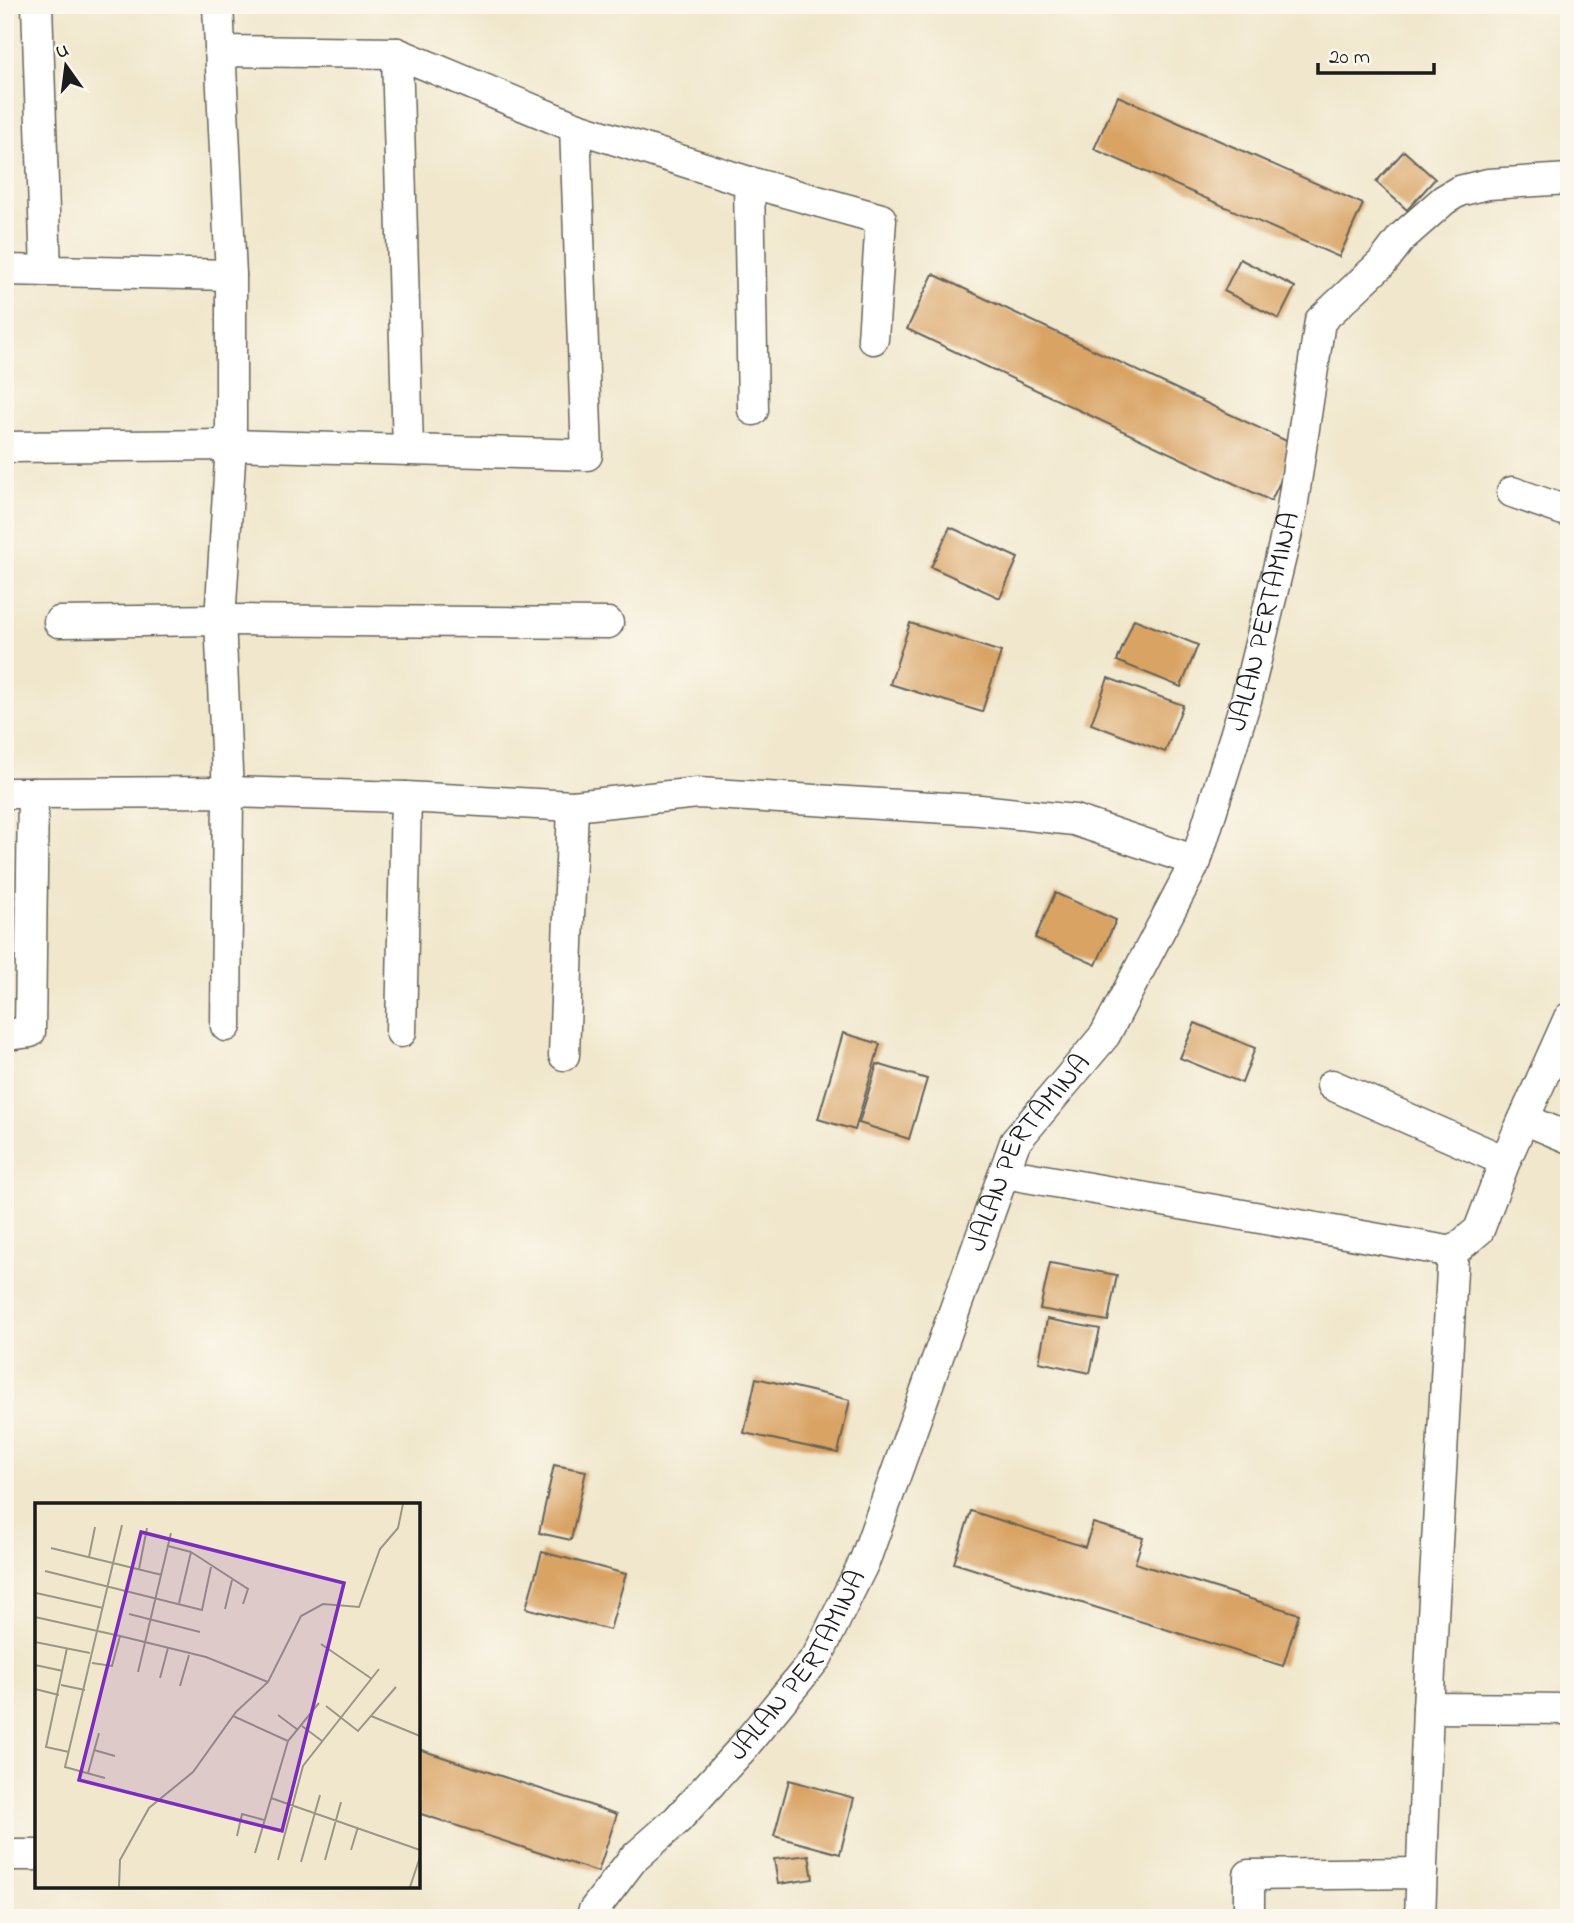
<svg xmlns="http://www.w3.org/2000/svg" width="1574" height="1923" font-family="'Indie Flower',sans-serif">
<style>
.building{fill:#d9a363}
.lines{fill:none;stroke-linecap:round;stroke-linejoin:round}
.street-casing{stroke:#66635a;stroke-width:33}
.street{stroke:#fff;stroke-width:30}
.labels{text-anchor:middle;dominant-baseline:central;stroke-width:5;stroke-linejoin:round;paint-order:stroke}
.street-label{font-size:28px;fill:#1c1c1c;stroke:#fbf7ec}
.inset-road{fill:none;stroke:#9b9686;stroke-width:2}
.view{fill:#7b2cbf;fill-opacity:0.15;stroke:#7b2cbf;stroke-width:3.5}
.inset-edge{fill:none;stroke:#1c1c1c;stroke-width:3.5}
</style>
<rect width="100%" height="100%" fill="#fbf7ec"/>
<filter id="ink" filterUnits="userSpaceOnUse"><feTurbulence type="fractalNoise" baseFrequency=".0143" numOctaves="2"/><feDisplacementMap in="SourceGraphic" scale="14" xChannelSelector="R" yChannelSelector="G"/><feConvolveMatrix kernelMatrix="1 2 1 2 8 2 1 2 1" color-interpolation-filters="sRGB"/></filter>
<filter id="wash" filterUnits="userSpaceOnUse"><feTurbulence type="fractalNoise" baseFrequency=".00686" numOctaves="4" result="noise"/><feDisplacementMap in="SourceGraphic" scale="28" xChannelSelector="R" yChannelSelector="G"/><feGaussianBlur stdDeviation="1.57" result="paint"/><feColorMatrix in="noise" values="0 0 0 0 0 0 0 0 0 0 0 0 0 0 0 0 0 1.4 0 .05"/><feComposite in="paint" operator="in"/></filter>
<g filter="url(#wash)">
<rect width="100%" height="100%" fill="#f0e7cc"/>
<g id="blocks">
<g class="building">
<path d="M 1118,96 L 1363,204 L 1339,257 L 1094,149 Z"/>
<path d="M 1404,151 L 1435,179 L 1407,210 L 1376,182 Z"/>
<path d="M 1240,259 L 1295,287 L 1279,319 L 1224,291 Z"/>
<path d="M 933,274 L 1297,446 L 1271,501 L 907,329 Z"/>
<path d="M 950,527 L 1018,558 L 1000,598 L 931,567 Z"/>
<path d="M 1134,619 L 1198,645 L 1181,687 L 1117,661 Z"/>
<path d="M 910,623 L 1001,652 L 982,712 L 890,684 Z"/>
<path d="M 1108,678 L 1183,705 L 1165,752 L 1091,724 Z"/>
<path d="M 1055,893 L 1116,920 L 1096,965 L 1035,938 Z"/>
<path d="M 1195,1023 L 1255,1048 L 1242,1083 L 1180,1058 Z"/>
<path d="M 843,1033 L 880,1044 L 855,1130 L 818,1119 Z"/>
<path d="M 877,1064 L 927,1079 L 909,1139 L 859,1123 Z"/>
<path d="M 1050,1263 L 1117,1275 L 1108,1321 L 1040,1309 Z"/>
<path d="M 1047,1319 L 1100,1329 L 1090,1373 L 1039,1362 Z"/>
<path d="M 756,1378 L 850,1400 L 838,1453 L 744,1433 Z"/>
<path d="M 554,1465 L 586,1471 L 571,1540 L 539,1533 Z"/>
<path d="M 971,1511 L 1085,1547 L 1093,1523 L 1143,1538 L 1135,1563 L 1299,1614 L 1283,1666 L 954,1563 Z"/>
<path d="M 542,1552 L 626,1574 L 610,1630 L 526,1608 Z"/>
<path d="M 418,1749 L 617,1814 L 598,1872 L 418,1813 Z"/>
<path d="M 789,1780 L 854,1798 L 840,1854 L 774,1836 Z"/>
<path d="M 809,1855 L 813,1879 L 778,1884 L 774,1859 Z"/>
</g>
</g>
</g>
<g filter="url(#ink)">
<use href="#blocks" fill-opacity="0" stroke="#66635a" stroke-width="2"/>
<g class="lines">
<g class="street-casing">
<g id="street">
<path d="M 37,5 L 46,271"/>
<path d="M 218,5 L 231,275 L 231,445 L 220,620 L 228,792 L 226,1026"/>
<path d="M 220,51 L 397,53"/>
<path d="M 749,182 L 753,410"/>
<path d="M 5,270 L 231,275"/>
<path d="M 5,447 L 231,445 L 587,455 L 575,127"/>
<path d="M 408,450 L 397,53 L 575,127 L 749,182 L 881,219 L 873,339"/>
<path d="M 1512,492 L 1569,512"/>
<path d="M 59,622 L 220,620 L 608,623"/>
<path d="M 5,793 L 33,793"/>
<path d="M 401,1032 L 406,797"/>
<path d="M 5,1035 L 30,1032 L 33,793 L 228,792 L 406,797 L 573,806 L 698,793 L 980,810 L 1074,820 L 1196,861"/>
<path d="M 564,1055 L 573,806"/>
<path d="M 1332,1085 L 1505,1161"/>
<path d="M 1524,1119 L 1569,1138"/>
<path d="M 1004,1173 L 1453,1252"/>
<path d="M 1428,1708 L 1569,1709"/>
<path d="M 5,1855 L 37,1855"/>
<path id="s1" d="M 591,1918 L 594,1910 L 632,1860 L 677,1820 L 741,1750 L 817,1657 L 865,1560 L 1015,1142 L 1105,1035 L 1196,861 L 1247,697 L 1291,515 L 1320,321 L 1383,262 L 1402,237 L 1444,200 L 1459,191 L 1488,184 L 1569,179"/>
<path d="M 1249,1918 L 1249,1875 L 1422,1873"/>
<path d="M 1420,1918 L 1428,1708 L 1453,1252 L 1479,1230 L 1505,1161 L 1569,1018"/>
</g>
</g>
<use href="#street" class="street"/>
</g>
</g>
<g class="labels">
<g class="street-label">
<text stroke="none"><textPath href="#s1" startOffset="1484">JALAN PERTAMINA</textPath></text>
<text stroke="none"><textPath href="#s1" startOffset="896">JALAN PERTAMINA</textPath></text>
<text stroke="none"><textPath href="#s1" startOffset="329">JALAN PERTAMINA</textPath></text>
</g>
</g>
<g transform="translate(35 1503)">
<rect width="385" height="385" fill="#f0e7cc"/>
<path class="inset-road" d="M 133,43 L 156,49M 16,45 L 127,72M 54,54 L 60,24M 104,66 L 112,25M 10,68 L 167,107 L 176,64M 1,90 L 68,105M 144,100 L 156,49 L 213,86 L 208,101M 190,106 L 197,77M 94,111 L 165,129M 0,114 L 85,133M 0,139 L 55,150M 286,141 L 337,176M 32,145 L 11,244 L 34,249M 57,160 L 77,163 L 85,133 L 171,154 L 233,179M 0,162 L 28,168M 103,169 L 136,30M 125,175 L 133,145M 26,182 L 50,187M 145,183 L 154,152M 0,186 L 24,192M 291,203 L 323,228 L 361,184M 243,212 L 263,227M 198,213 L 253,238M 336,213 L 385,233M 267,223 L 287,238M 59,247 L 80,253M 53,270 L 64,230M 70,275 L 30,264 L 87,22M 236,295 L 385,347M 202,333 L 207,311 L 229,317M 316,347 L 323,324M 220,350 L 253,238 L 284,200M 243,357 L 268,263 L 344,166M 290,357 L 306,299M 266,359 L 285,292M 84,384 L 85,357 L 114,305 L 158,269 L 201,209 L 233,179 L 266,113 L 288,101 L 324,104 L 345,46 L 363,25 L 368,1M 375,384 L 385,354"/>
<path class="view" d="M 106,29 L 309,80 L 247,328 L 44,277 Z"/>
<rect width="385" height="385" class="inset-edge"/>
</g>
<rect width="1574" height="1923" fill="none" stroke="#fbf7ec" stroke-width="28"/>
<g transform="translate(66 66) rotate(346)" stroke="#fbf7ec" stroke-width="5" paint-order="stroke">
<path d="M0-5L12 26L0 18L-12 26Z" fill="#1c1c1c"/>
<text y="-10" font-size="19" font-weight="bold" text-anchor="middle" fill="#1c1c1c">U</text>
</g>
<path d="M1318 63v10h116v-10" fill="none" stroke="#1c1c1c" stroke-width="3.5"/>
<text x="1329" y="63" font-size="21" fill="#1c1c1c" stroke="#fbf7ec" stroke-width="5" paint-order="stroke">20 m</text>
</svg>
